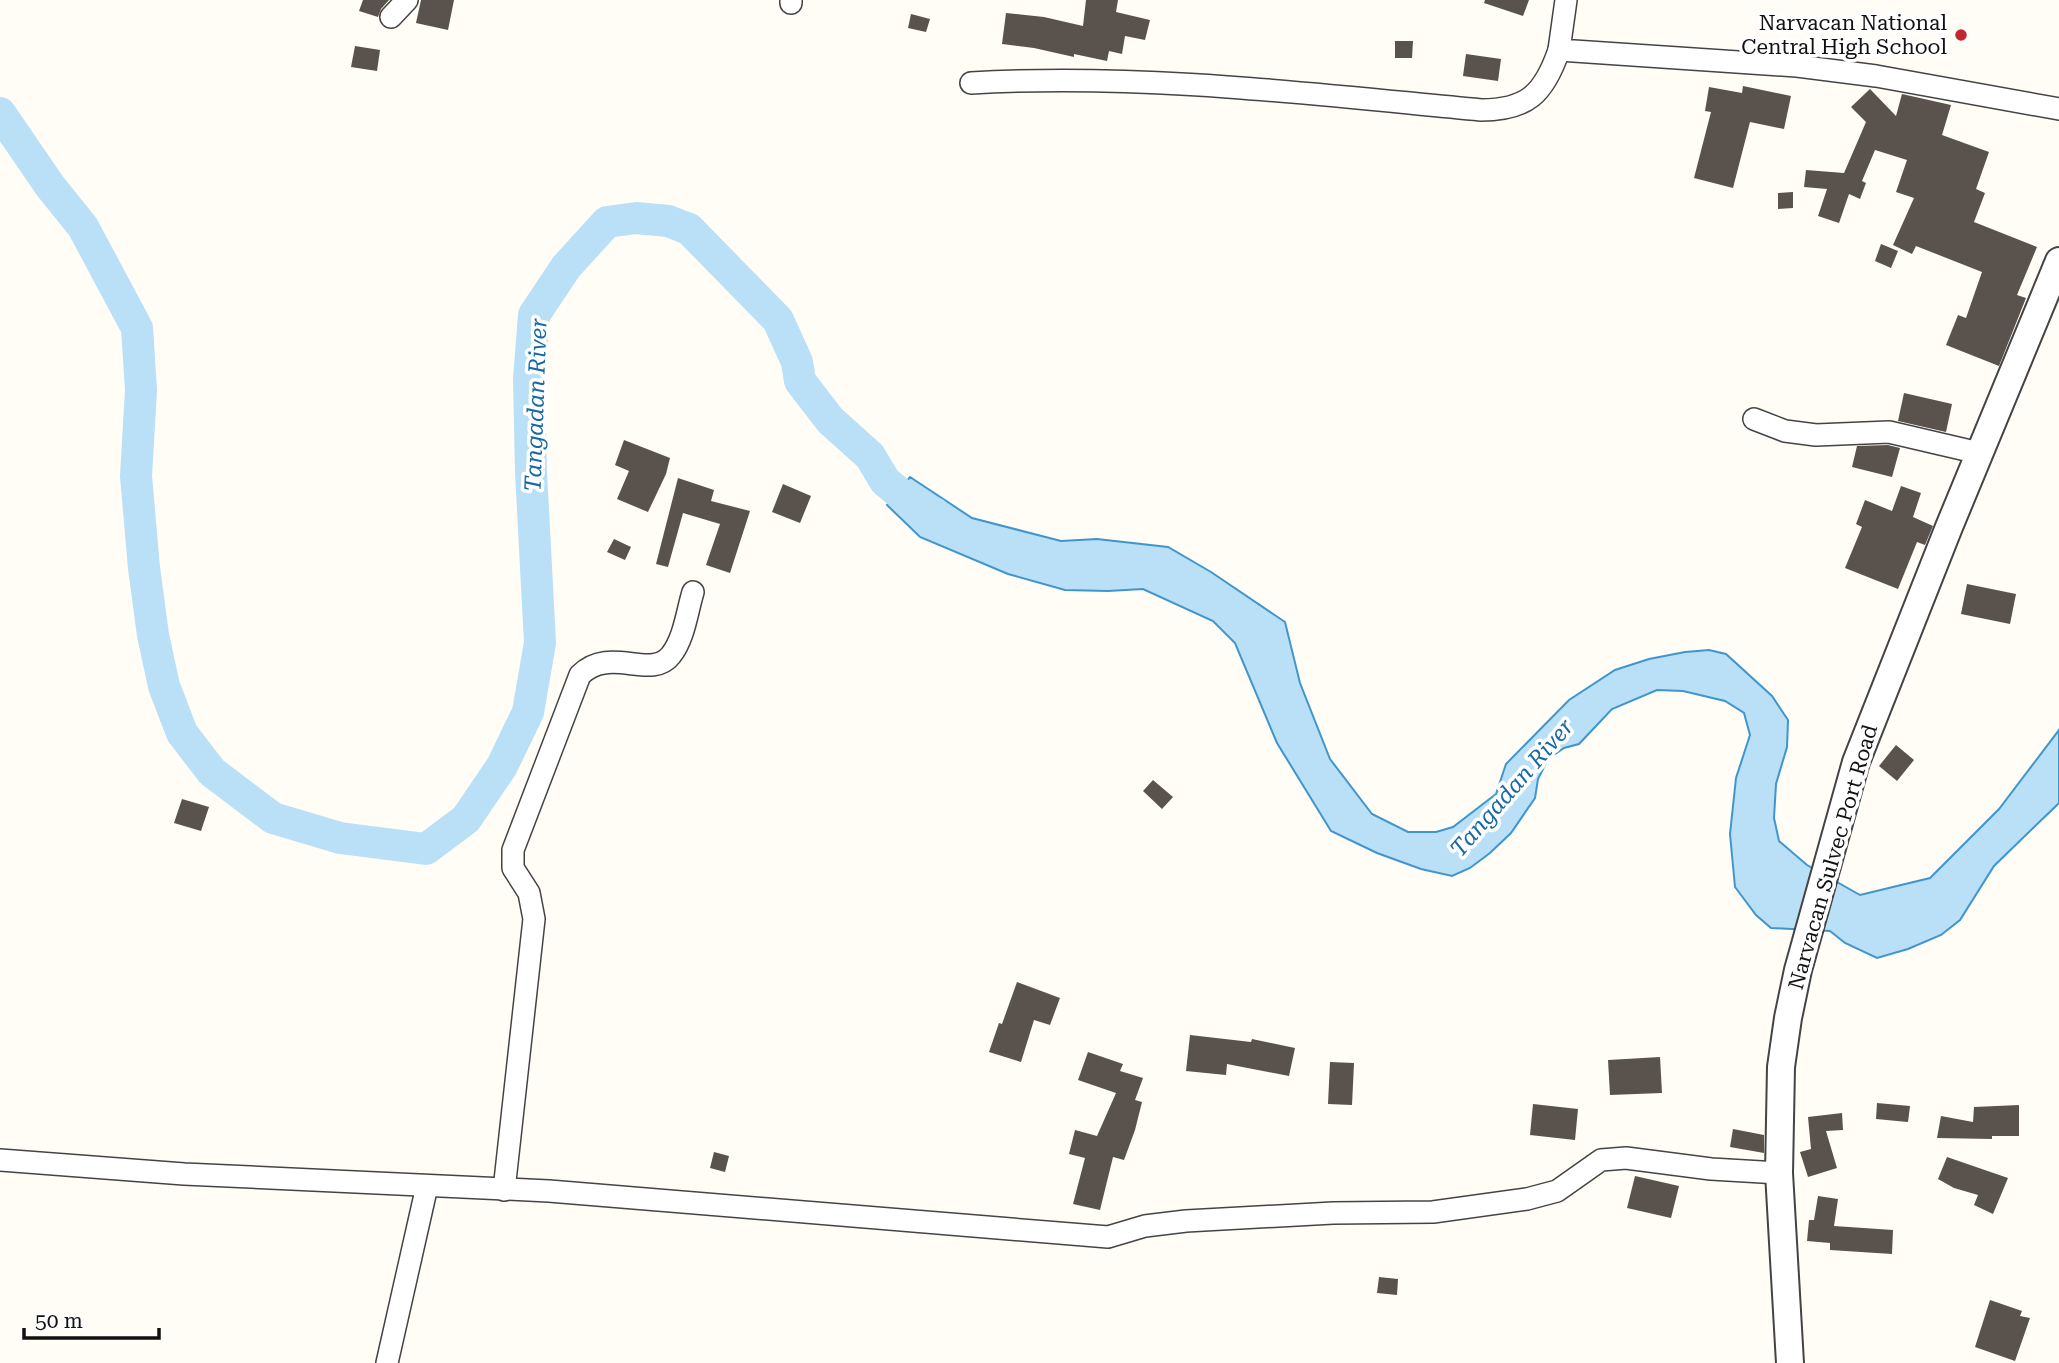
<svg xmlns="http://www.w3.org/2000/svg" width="2059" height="1363" font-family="'Roboto Serif',serif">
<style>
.water{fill:#b9e0f7;stroke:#3f96cf;stroke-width:2}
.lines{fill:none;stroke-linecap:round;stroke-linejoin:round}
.river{stroke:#b9e0f7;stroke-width:32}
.building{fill:#5a524d}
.minor-casing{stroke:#444;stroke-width:24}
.tertiary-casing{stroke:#444;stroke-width:30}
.minor{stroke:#fff;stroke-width:21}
.tertiary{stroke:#fff;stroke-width:26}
.poi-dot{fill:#c4262e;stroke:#fff;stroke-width:2.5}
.labels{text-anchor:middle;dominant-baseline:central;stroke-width:7;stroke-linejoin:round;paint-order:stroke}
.poi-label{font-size:21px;fill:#111;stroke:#fff;text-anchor:end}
.street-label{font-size:21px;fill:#111;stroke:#fff}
.water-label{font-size:23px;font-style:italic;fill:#1768a6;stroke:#fff}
</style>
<rect width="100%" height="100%" fill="#fffdf5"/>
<path class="water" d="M 910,477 L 972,518 L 1061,541 L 1097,539 L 1168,547 L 1211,572 L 1285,622 L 1300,683 L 1330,759 L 1372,814 L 1408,832 L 1436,832 L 1453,827 L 1496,794 L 1506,764 L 1569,700 L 1615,670 L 1649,659 L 1685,652 L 1709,650 L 1726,654 L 1772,696 L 1788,720 L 1787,747 L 1776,784 L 1774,818 L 1779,841 L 1807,865 L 1860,895 L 1930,878 L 1999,809 L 2059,730 L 2059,803 L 1994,866 L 1960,920 L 1941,935 L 1908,949 L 1877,958 L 1845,943 L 1830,931 L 1771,928 L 1756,915 L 1735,887 L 1730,834 L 1736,778 L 1750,735 L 1744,713 L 1725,701 L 1683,691 L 1657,690 L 1612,709 L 1579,744 L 1564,748 L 1548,759 L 1538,779 L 1535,798 L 1511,833 L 1490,853 L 1470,868 L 1452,876 L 1421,869 L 1377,853 L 1331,831 L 1277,743 L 1235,643 L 1213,621 L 1143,589 L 1108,591 L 1065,590 L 1008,574 L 920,537 L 887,505 Z"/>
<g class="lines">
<path class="river" d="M 0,113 L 50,186 L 83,227 L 137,328 L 141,390 L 136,476 L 144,568 L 153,635 L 164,686 L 182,733 L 212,772 L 273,818 L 340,838 L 426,849 L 466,819 L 502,766 L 528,712 L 540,643 L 531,472 L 529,379 L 534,315 L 566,267 L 607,222 L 636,218 L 668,221 L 689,229 L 778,320 L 797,362 L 800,381 L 830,420 L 870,456 L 885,481 L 916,507 L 934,513"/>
</g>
<g class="building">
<path d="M 363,0 L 389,0 L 381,9 L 378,17 L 359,11 Z"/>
<path d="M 421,0 L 454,0 L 448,30 L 416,23 Z"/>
<path d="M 1086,0 L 1118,0 L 1116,12 L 1150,20 L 1145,40 L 1125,36 L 1122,54 L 1109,51 L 1107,61 L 1074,54 L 1074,57 L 1034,48 L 1002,44 L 1006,13 L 1044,17 L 1083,26 Z"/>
<path d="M 1485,0 L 1529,0 L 1523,16 L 1484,3 Z"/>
<path d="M 911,14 L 930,19 L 926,32 L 908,28 Z"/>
<path d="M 1395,41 L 1413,41 L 1412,58 L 1395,58 Z"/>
<path d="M 355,46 L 380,50 L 377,71 L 351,67 Z"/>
<path d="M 1466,54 L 1501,59 L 1498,81 L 1463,76 Z"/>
<path d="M 1743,86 L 1791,96 L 1784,129 L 1750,122 L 1733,188 L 1694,178 L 1711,112 L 1705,111 L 1709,87 L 1742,93 Z"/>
<path d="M 1870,89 L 1896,116 L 1902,94 L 1951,105 L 1942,135 L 1989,152 L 1976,189 L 1985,193 L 1974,222 L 2037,247 L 2017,295 L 2026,298 L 1999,366 L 1946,345 L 1958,315 L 1966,318 L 1982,272 L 1916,246 L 1912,254 L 1893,245 L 1914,198 L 1896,192 L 1907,160 L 1875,150 L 1862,181 L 1866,183 L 1860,199 L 1849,194 L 1839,223 L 1818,216 L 1827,189 L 1804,187 L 1806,170 L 1844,173 L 1866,122 L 1851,107 Z"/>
<path d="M 1793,192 L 1793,208 L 1778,209 L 1778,193 Z"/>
<path d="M 1881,244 L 1898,251 L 1891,268 L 1875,261 Z"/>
<path d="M 1904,393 L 1952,404 L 1946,432 L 1898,421 Z"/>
<path d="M 624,440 L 670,458 L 666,474 L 648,512 L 617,499 L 629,471 L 615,465 Z"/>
<path d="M 1888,445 L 1900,448 L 1892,477 L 1852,467 L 1857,446 Z"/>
<path d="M 678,478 L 714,490 L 711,501 L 750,511 L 730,573 L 706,565 L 720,524 L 683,513 L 668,567 L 656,564 Z"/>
<path d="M 783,484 L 811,496 L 800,523 L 772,512 Z"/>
<path d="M 1901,486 L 1921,493 L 1913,517 L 1933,526 L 1925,545 L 1917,542 L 1898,589 L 1845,568 L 1862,527 L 1856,524 L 1865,500 L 1892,511 Z"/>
<path d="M 614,539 L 631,547 L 625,560 L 607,552 Z"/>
<path d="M 1967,584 L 2016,594 L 2010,624 L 1961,614 Z"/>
<path d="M 1896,745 L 1914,760 L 1897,781 L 1879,766 Z"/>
<path d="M 1153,780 L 1173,797 L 1162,809 L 1143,791 Z"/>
<path d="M 182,799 L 209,807 L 201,831 L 174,823 Z"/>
<path d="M 1017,982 L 1060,998 L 1050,1025 L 1034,1020 L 1021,1062 L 989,1052 L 999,1023 L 1002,1024 Z"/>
<path d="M 1190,1035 L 1251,1042 L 1252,1039 L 1295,1048 L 1289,1076 L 1227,1064 L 1226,1075 L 1186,1071 Z"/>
<path d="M 1088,1052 L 1123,1064 L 1120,1071 L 1143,1078 L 1135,1100 L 1142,1102 L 1135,1130 L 1124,1160 L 1113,1157 L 1100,1210 L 1073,1204 L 1085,1158 L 1069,1154 L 1075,1130 L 1097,1136 L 1116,1093 L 1078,1080 Z"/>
<path d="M 1660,1057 L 1662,1093 L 1610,1095 L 1608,1060 Z"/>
<path d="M 1330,1062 L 1354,1063 L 1352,1105 L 1328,1104 Z"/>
<path d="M 1877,1103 L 1910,1106 L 1908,1122 L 1876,1119 Z"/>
<path d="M 1533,1104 L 1578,1109 L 1575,1140 L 1530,1135 Z"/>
<path d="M 2019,1105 L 2019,1136 L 1992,1136 L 1992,1139 L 1937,1138 L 1941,1116 L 1973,1122 L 1974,1107 Z"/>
<path d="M 1842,1113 L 1843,1130 L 1826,1131 L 1837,1168 L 1808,1177 L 1800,1152 L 1811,1149 L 1808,1117 Z"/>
<path d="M 1733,1129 L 1764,1135 L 1764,1153 L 1730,1147 Z"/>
<path d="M 714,1152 L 729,1156 L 725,1172 L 710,1168 Z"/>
<path d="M 1947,1157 L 2008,1178 L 1993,1214 L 1974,1205 L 1978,1195 L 1954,1188 L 1938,1179 Z"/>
<path d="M 1635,1176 L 1679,1186 L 1671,1218 L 1627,1208 Z"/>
<path d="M 1818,1196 L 1838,1199 L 1834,1226 L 1893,1230 L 1892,1254 L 1830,1250 L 1830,1243 L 1807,1241 L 1809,1220 L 1814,1220 Z"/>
<path d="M 1379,1277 L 1398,1279 L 1397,1295 L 1377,1293 Z"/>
<path d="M 1990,1300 L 2022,1311 L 2020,1316 L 2030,1318 L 2015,1361 L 1975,1347 Z"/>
</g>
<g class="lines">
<g class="minor-casing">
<g id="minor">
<path d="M 1566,0 L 1559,50 L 1797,66 L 1876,76 L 2059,109"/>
<path d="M 791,3 L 791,0"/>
<path d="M 391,17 L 407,0"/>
<path d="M 971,83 C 1142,73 1311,94 1481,110 C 1527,110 1544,94 1559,50"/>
<path d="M 1754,419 L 1785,431 L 1816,435 L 1889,432 L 1979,453"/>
<path d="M 0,1160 L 184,1174 L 549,1191 L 1108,1237 L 1145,1226 L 1186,1221 L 1333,1213 L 1433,1212 L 1527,1199 L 1557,1191 L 1601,1160 L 1626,1158 L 1711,1169 L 1779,1173"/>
<path d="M 504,1190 L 534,919 L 529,893 L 513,868 L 513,850 L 580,675 C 610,645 651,681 671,655 C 684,639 687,612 693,592"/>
<path d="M 387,1363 L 427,1186"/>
</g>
</g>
<g class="tertiary-casing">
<path id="tertiary" d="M 1790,1363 L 1779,1173 L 1781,1067 L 1788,1018 L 1798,970 L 1856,762 L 1949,527 L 2059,261"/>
</g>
<use href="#minor" class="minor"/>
<use href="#tertiary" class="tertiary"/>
</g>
<circle class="poi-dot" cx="1961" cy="35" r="7"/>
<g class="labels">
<g class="poi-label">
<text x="1947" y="23">Narvacan National<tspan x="1947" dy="24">Central High School</tspan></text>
</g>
<g class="street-label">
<text transform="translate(1833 857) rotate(-74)">Narvacan Sulvec Port Road</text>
</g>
<g class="water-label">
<text transform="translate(536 405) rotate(-88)">Tangadan River</text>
<text transform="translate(1512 788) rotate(-49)">Tangadan River</text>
</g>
</g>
<path d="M24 1328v10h135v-10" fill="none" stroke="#111111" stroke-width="3.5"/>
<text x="35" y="1328" font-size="21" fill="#111111" stroke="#ffffff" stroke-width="5" paint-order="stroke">50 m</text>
</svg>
